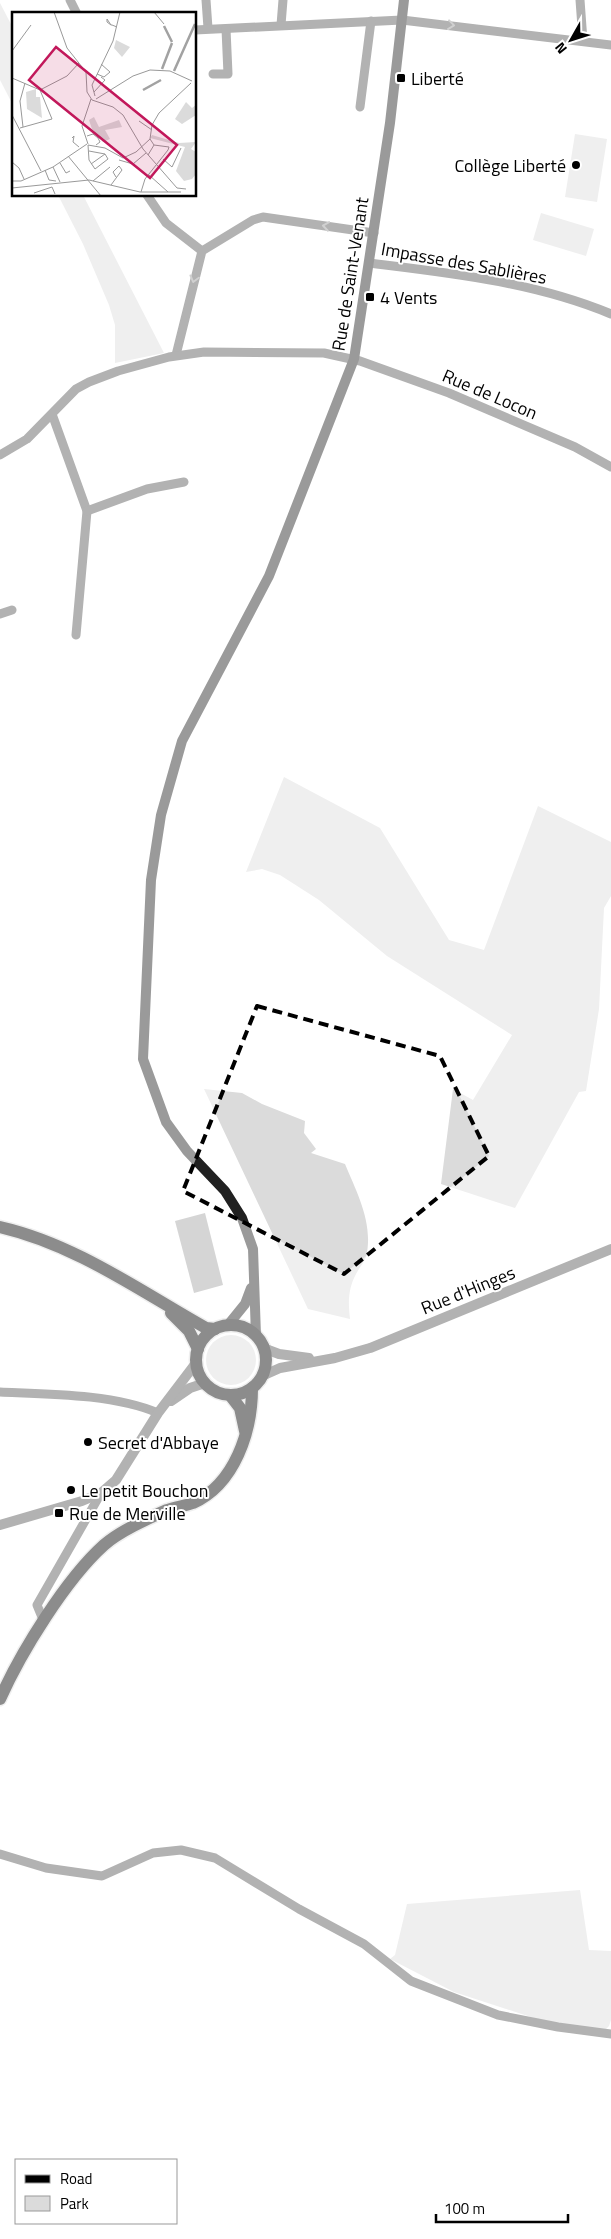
<svg xmlns="http://www.w3.org/2000/svg" width="611" height="2239" font-family="'Titillium Web',sans-serif">
<style>
.green{fill:#dbdbdb}
.water{fill:#a2a2a2}
.lines{fill:none;stroke-linecap:round;stroke-linejoin:round}
.primary-casing{stroke:#dbdbdb;stroke-width:15}
.minor{stroke:#545454;stroke-width:9}
.tertiary{stroke:#545454;stroke-width:10}
.secondary{stroke:#212121;stroke-width:10}
.primary{stroke:#000;stroke-width:12}
.oneway{stroke:#989898}
.marked{fill:none;stroke:#000;stroke-width:4;stroke-dasharray:10 6;stroke-linejoin:round}
.poi-dot{fill:#000;stroke:#fff;stroke-width:2}
.labels{text-anchor:middle;dominant-baseline:central;stroke-width:4;stroke-linejoin:round;paint-order:stroke}
.poi-label{font-size:18px;fill:#000;stroke:#fff;text-anchor:start}
.street-label{font-size:18px;fill:#000;stroke:#fff}
.inset-river{fill:none;stroke:#a2a2a2;stroke-width:2.5}
.inset-road{fill:none;stroke:#999;stroke-width:1}
.view{fill:#c2185b;fill-opacity:0.15;stroke:#c2185b;stroke-width:2.5}
.inset-edge{fill:none;stroke:#000;stroke-width:2.5}
</style>
<rect width="100%" height="100%" fill="#fff"/>
<g class="green">
<path d="M 0,3 L 14,30 L 14,107 L 0,80 Z"/>
<path d="M 575,134 L 607,139 L 597,202 L 565,197 Z"/>
<path d="M 58,195 L 83,195 L 164,353 L 115,363 L 115,325 L 109,305 L 83,244 Z"/>
<path d="M 541,213 L 594,229 L 586,256 L 533,240 Z"/>
<path d="M 284,777 L 380,828 L 449,940 L 484,950 L 538,806 L 611,842 L 611,896 L 604,908 L 599,1009 L 586,1091 L 579,1092 L 515,1208 L 441,1184 L 453,1089 L 473,1100 L 512,1035 L 387,956 L 319,900 L 280,875 L 262,869 L 246,872 Z"/>
<path d="M 204,1089 L 242,1093 L 262,1104 L 305,1121 L 304,1133 L 316,1149 L 311,1153 L 345,1164 C 357,1193 374,1224 366,1257 C 364,1263 359,1268 356,1274 C 348,1289 348,1302 350,1319 L 308,1309 Z"/>
<circle cx="231" cy="1360" r="25"/>
<path d="M 580,1890 L 589,1950 L 611,1951 L 611,2020 L 609,2026 L 604,2031 L 537,2019 L 454,1992 L 390,1959 L 395,1955 L 407,1904 Z"/>
</g>
<path class="water" d="M 205,1213 L 223,1285 L 194,1293 L 175,1221 Z"/>
<g class="lines">
<g class="primary-casing">
<g id="primary">
<path d="M 0,1227 C 75,1244 140,1291 206,1328 L 215,1329"/>
<path d="M 171,1313 L 189,1331 L 198,1349"/>
<circle cx="231" cy="1360" r="35"/>
<path d="M 230,1395 L 240,1408 L 245,1431"/>
<path d="M 0,1699 C 21,1652 66,1579 104,1545 C 120,1531 147,1519 167,1510 C 175,1507 185,1506 193,1503 C 235,1484 252,1431 252,1388"/>
</g>
</g>
<g class="minor">
<path d="M 70,0 L 77,14"/>
<path d="M 206,0 L 208,28"/>
<path d="M 580,0 L 583,41"/>
<path d="M 281,25 L 283,0"/>
<path d="M 195,30 L 402,20 L 611,45"/>
<path d="M 213,74 L 228,74 L 226,29"/>
<path d="M 360,107 L 371,21"/>
<path d="M 147,195 L 166,223 L 202,251"/>
<path d="M 369,263 C 450,273 535,282 611,314"/>
<path d="M 176,355 L 202,251 L 253,220 L 263,217 L 374,233"/>
<path d="M 52,414 L 87,511 L 76,635"/>
<path d="M 0,455 L 27,439 L 76,389 L 89,382 L 118,371 L 169,357 L 204,352 L 324,353 L 360,361 L 449,393 L 575,447 L 611,467"/>
<path d="M 87,511 L 147,489 L 184,482"/>
<path d="M 0,614 L 12,610"/>
<path d="M 0,1392 C 48,1394 114,1394 158,1413"/>
<path d="M 44,1622 L 37,1605 L 101,1493"/>
<path d="M 0,1854 L 46,1868 L 102,1876 L 153,1853 L 181,1850 L 215,1858 L 299,1909 L 364,1944 L 411,1981 L 498,2015 L 558,2027 L 611,2034"/>
</g>
<g class="tertiary">
<path d="M 263,1348 L 279,1354 L 309,1358"/>
<path d="M 262,1376 L 280,1368 L 335,1358 L 370,1348 L 611,1249"/>
<path d="M 171,1401 L 190,1388 L 205,1383"/>
<path d="M 0,1525 L 82,1501 L 101,1493 L 116,1480 L 158,1413 L 196,1363"/>
</g>
<g class="secondary">
<path d="M 228,1325 L 245,1304 L 251,1288"/>
<path d="M 256,1336 L 253,1249 L 242,1218 L 225,1191 L 187,1151 L 166,1122 L 143,1059 L 151,880 L 161,815 L 182,741 L 269,576 L 354,359 L 390,123 L 404,0"/>
</g>
<use href="#primary" class="primary"/>
</g>
<defs><path id="oneway-chevron" d="M-2-3.5L2.5 0L-2 3.5" fill="none" stroke-width="1.6" stroke-linecap="round" stroke-linejoin="round" transform="scale(1.25)"/></defs>
<g class="oneway">
<use href="#oneway-chevron" transform="translate(451 25) rotate(7)"/>
<use href="#oneway-chevron" transform="translate(326 226) rotate(-172)"/>
<use href="#oneway-chevron" transform="translate(194 279) rotate(105)"/>
</g>
<path d="M0 0H611V2239H0ZM 257,1006 L 440,1056 L 489,1156 L 344,1274 L 183,1191 Z" fill="#fff" fill-opacity=".55" fill-rule="evenodd"/>
<path class="marked" d="M 257,1006 L 440,1056 L 489,1156 L 344,1274 L 183,1191 Z"/>
<g class="poi-dot">
<rect x="396" y="73" width="10" height="10" rx="2.5"/>
<circle cx="576" cy="165" r="5"/>
<rect x="365" y="292" width="10" height="10" rx="2.5"/>
<circle cx="88" cy="1442" r="5"/>
<circle cx="71" cy="1490" r="5"/>
<rect x="54" y="1508" width="10" height="10" rx="2.5"/>
</g>
<g class="labels">
<g class="poi-label">
<text x="411" y="78">Liberté</text>
<text x="566" y="165" text-anchor="end">Collège Liberté</text>
<text x="380" y="297">4 Vents</text>
<text x="98" y="1442">Secret d'Abbaye</text>
<text x="81" y="1490">Le petit Bouchon</text>
<text x="69" y="1513">Rue de Merville</text>
</g>
<g class="street-label">
<text transform="translate(464 263) rotate(10)">Impasse des Sablières</text>
<text transform="translate(350 274) rotate(-81)">Rue de Saint-Venant</text>
<text transform="translate(490 394) rotate(23)">Rue de Locon</text>
<text transform="translate(468 1290) rotate(-22)">Rue d'Hinges</text>
</g>
</g>
<g transform="translate(12 12)">
<rect width="184" height="184" fill="#fff"/>
<path d="M 104,28 L 118,35 L 110,45 L 102,36 ZM 24,77 L 24,85 L 28,85 L 30,106 L 15,97 L 14,80 ZM 174,90 L 180,96 L 184,93 L 184,103 L 170,112 L 163,107 ZM 82,105 L 87,115 L 107,108 L 110,115 L 93,118 L 98,127 L 91,130 L 80,117 L 77,108 ZM 140,123 L 167,131 L 184,130 L 179,137 L 184,140 L 184,162 L 180,167 L 172,169 L 164,159 L 173,135 L 138,126 Z" fill="#dbdbdb"/>
<path class="inset-river" d="M 152,14 L 160,30M 150,57 L 160,31M 162,59 L 183,12M 131,78 L 149,68"/>
<path class="inset-road" d="M 42,0 L 55,36 L 74,60 L 75,80 L 80,88 L 101,95 L 111,103 L 131,137 L 165,176 L 174,177M 142,0 L 152,12M 99,13 L 95,7 L 95,10 L 99,13 L 100,13 L 105,15M 0,39 L 19,13M 85,62 L 92,65 L 98,60 L 89,52M 0,66 L 28,78M 28,78 L 55,64 L 67,51M 82,80 L 93,68 L 89,65M 83,84 L 80,73 L 101,29 L 108,0M 84,87 L 121,64 L 138,58 L 158,59 L 180,69M 0,103 L 29,159M 127,109 L 140,118M 11,115 L 8,89 L 13,71M 8,116 L 40,107 L 28,78M 75,124 L 81,122 L 86,126 L 88,130 L 84,133M 60,126 L 62,124 L 61,130 L 67,135M 76,132 L 70,114 L 79,87M 76,133 L 93,136 L 111,146 L 124,140 L 138,127 L 140,113 L 147,101 L 179,71M 76,133 L 77,148 L 83,157 L 96,147 L 93,142 L 77,139M 136,143 L 142,133 L 138,127M 56,144 L 89,184M 151,147 L 160,155 L 169,136M 107,148 L 121,152 L 134,141M 0,150 L 7,156 L 12,167M 48,151 L 54,161 L 58,159M 79,152 L 93,142M 41,155 L 48,170M 33,158 L 37,168 L 44,169M 137,163 L 156,180M 0,169 L 9,169 L 41,155 L 75,132M 81,169 L 98,155M 99,173 L 110,158 L 107,154 L 101,160 L 104,165M 0,176 L 77,168 L 128,180 L 169,180M 129,180 L 133,167 L 156,138 L 157,135 L 142,133M 22,181 L 40,175 L 43,182"/>
<path class="view" d="M 44,35 L 165,133 L 138,166 L 17,68 Z"/>
<rect width="184" height="184" class="inset-edge"/>
</g>
<rect x="15" y="2159" width="162" height="65" fill="#ffffff" stroke="#999999"/>
<rect x="25" y="2175" width="25" height="8" fill="#000000" stroke="#999999"/>
<text x="60" y="2184" font-size="15" fill="#000000">Road</text>
<rect x="25" y="2196" width="25" height="15" fill="#dbdbdb" stroke="#999999"/>
<text x="60" y="2209" font-size="15" fill="#000000">Park</text>
<g transform="translate(571 40) rotate(231)" stroke="#ffffff" stroke-width="4" paint-order="stroke">
<path d="M0-4L9 19L0 12L-9 19Z" fill="#000000"/>
<text y="-8" font-size="14" font-weight="bold" text-anchor="middle" fill="#000000">N</text>
</g>
<path d="M436 2214v8h132v-8" fill="none" stroke="#000000" stroke-width="2.5"/>
<text x="444" y="2214" font-size="15" fill="#000000" stroke="#ffffff" stroke-width="4" paint-order="stroke">100 m</text>
</svg>
